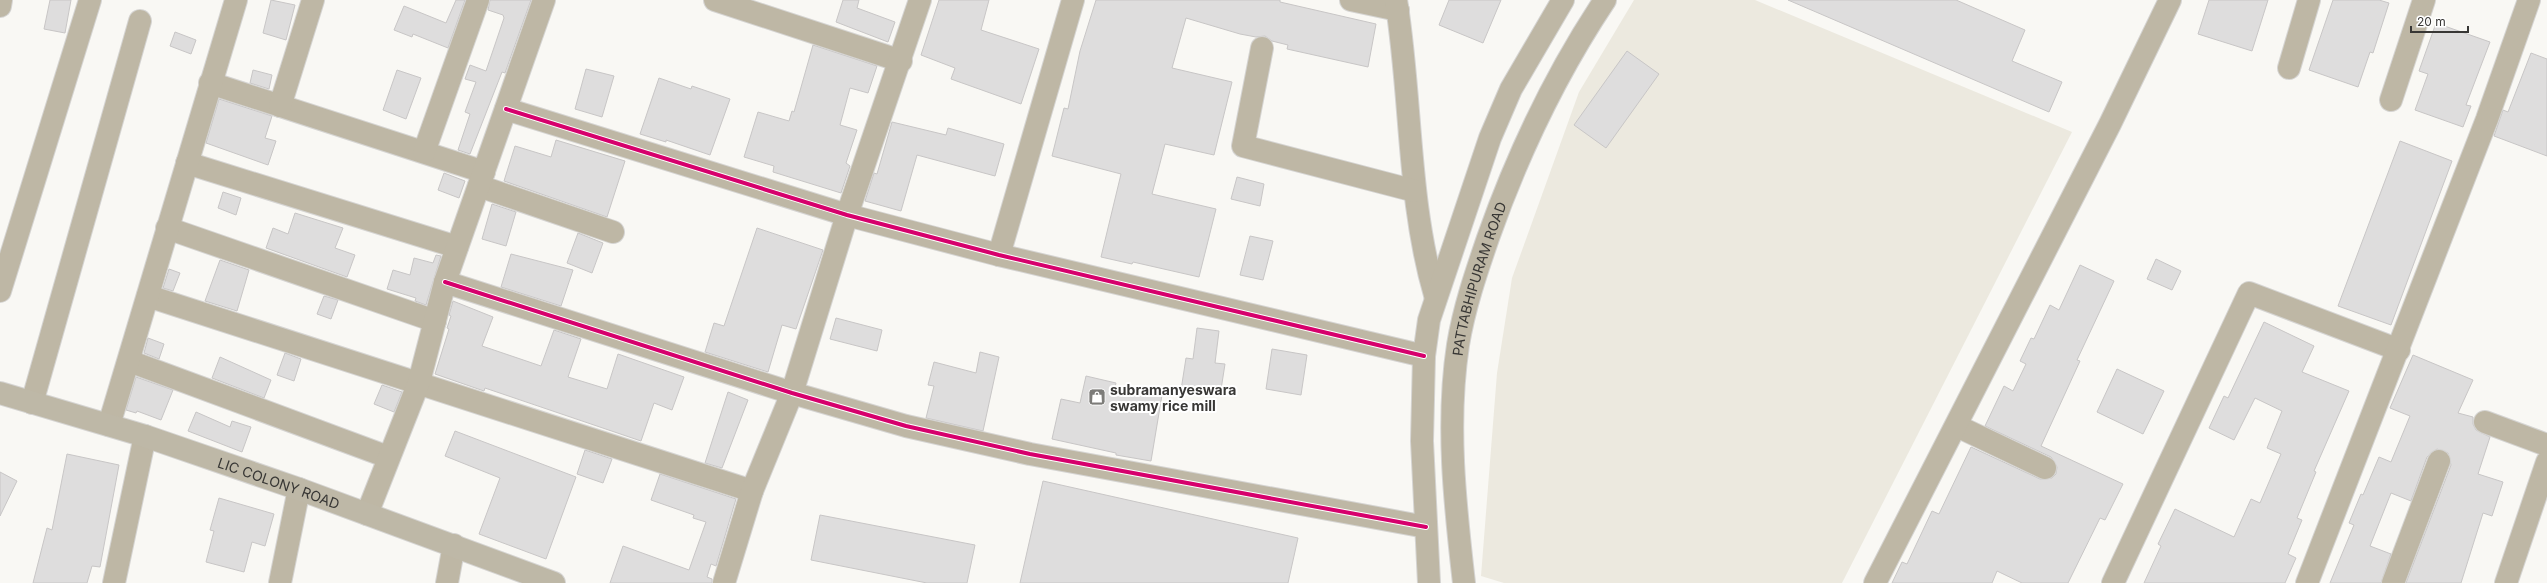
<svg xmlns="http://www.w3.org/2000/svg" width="2547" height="583" font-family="Inter,sans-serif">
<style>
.built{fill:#ece9df}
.building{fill:#dedddd;stroke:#c8c6c6}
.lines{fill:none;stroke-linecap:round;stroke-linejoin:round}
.minor-casing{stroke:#d5d4d2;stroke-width:24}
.major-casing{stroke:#d5d4d2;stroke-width:24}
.minor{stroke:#beb7a5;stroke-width:22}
.major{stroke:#beb8a7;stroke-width:22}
.cycleway-casing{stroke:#fff;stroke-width:6}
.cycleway{stroke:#d6006c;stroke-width:4}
.labels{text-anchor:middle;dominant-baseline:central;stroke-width:4;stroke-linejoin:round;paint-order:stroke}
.street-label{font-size:14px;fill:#383735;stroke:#fff}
.poi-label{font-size:14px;font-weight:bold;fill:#383735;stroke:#fff;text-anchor:start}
</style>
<rect width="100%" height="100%" fill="#f9f8f4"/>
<path class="built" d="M 1634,0 L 1755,0 L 2072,132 L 1842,583 L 1504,583 L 1481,576 L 1497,373 L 1512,278 L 1579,92 Z"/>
<g class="building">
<path d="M 50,0 L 71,0 L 65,33 L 44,29 Z"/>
<path d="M 271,0 L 295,5 L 286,40 L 263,33 Z"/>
<path d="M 456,0 L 465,0 L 448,48 L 413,34 L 412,37 L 394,30 L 404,6 L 446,23 Z"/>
<path d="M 490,0 L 531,0 L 505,73 L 502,72 L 470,154 L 458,150 L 470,114 L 465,112 L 476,82 L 465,79 L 470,65 L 486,71 L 504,18 L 503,15 L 488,10 Z"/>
<path d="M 843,0 L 859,0 L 857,8 L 895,22 L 888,42 L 836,22 Z"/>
<path d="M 939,0 L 989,0 L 981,30 L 1039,49 L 1021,104 L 951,79 L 955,68 L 921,55 Z"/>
<path d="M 1096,0 L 1280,0 L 1280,2 L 1376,24 L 1368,67 L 1287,49 L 1288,45 L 1272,41 L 1265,36 L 1256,37 L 1240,34 L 1186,18 L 1172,68 L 1232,82 L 1214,155 L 1165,144 L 1152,194 L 1216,209 L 1199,277 L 1133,262 L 1132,264 L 1101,257 L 1121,174 L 1052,156 L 1064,108 L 1068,109 L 1080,51 Z"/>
<path d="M 1449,0 L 1501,0 L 1483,43 L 1439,25 Z"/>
<path d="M 1788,0 L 1956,0 L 2025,30 L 2012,61 L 2062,82 L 2049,112 Z"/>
<path d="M 2209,0 L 2268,0 L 2252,51 L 2198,34 Z"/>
<path d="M 2333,0 L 2379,0 L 2389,3 L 2373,53 L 2370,52 L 2358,87 L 2309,70 Z"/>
<path d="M 2436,23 L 2490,42 L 2466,105 L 2471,106 L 2463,127 L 2415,110 L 2428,74 L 2419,71 Z"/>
<path d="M 175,32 L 196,40 L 191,54 L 170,46 Z"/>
<path d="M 813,45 L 877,66 L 868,93 L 850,88 L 840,125 L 857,130 L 846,163 L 850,166 L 841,193 L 773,172 L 774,166 L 744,157 L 758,112 L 789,121 L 792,111 L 794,112 Z"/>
<path d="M 1627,51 L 1659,74 L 1606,148 L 1574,125 Z"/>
<path d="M 2531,53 L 2547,59 L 2547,156 L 2494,136 L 2503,110 L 2508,112 Z"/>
<path d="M 586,69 L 614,76 L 602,117 L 575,109 Z"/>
<path d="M 253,70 L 272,75 L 269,89 L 250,83 Z"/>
<path d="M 397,70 L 421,78 L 406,119 L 383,110 Z"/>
<path d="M 659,78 L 691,89 L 692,86 L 730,99 L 710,155 L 666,140 L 666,142 L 640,134 Z"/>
<path d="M 219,99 L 272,116 L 265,138 L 276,141 L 268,165 L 206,143 Z"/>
<path d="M 892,122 L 946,135 L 948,128 L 1004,144 L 995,176 L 917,155 L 901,211 L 865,201 L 874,173 L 877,174 Z"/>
<path d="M 556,140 L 625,161 L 607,217 L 504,181 L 515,146 L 551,157 Z"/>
<path d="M 2400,141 L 2452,161 L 2391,325 L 2338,306 Z"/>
<path d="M 444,173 L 465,181 L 459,198 L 438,190 Z"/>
<path d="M 1237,177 L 1264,184 L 1260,206 L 1231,199 Z"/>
<path d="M 223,192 L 241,198 L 236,215 L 218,208 Z"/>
<path d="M 492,204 L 516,212 L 506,246 L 482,239 Z"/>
<path d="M 295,213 L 343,228 L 335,248 L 355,255 L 347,277 L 266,248 L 273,228 L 288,234 Z"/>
<path d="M 757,228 L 823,250 L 796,329 L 782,325 L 768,372 L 705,352 L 714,323 L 724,326 Z"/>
<path d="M 578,233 L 603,243 L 592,273 L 567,263 Z"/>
<path d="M 1250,236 L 1273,241 L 1263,280 L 1240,275 Z"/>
<path d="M 511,254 L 573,270 L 561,306 L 501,287 Z"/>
<path d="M 436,255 L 441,256 L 426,305 L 415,301 L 416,298 L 387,289 L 393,270 L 410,275 L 414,258 L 433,263 Z"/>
<path d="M 2156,259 L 2181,271 L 2172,290 L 2147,279 Z"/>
<path d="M 220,260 L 249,270 L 237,311 L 205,301 Z"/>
<path d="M 2080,265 L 2114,281 L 2077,360 L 2080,361 L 2041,446 L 2123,484 L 2105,520 L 2100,518 L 2068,583 L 2022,583 L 1997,571 L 1992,583 L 1892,583 L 1902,562 L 1907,564 L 1932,511 L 1939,514 L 1971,447 L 2040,479 L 2052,478 L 2056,474 L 2057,467 L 2051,457 L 1985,426 L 2004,386 L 2013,391 L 2026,364 L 2020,361 L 2031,338 L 2034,339 L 2050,305 L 2059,310 Z"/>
<path d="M 169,269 L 180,273 L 173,291 L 163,288 Z"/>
<path d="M 324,296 L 338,300 L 331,319 L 317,314 Z"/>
<path d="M 453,301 L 493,317 L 482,346 L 541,366 L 554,330 L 581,339 L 568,377 L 607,389 L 618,354 L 684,377 L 672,410 L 654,403 L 641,441 L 485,388 L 484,391 L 435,374 L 449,329 L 447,328 L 451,316 L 449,315 Z"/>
<path d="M 836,318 L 882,330 L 877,351 L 830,339 Z"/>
<path d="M 2264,322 L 2314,346 L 2302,372 L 2349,391 L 2314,471 L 2316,472 L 2297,518 L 2302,520 L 2288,554 L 2296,558 L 2285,583 L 2144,583 L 2161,546 L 2158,544 L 2175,509 L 2234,537 L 2251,499 L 2260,503 L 2281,454 L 2267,448 L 2282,411 L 2255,398 L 2234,440 L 2209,428 L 2224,396 L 2228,398 Z"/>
<path d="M 1197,328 L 1219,331 L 1215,363 L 1225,364 L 1220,396 L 1181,390 L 1186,358 L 1193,359 Z"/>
<path d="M 148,338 L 164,344 L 159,359 L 144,353 Z"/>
<path d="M 1272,349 L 1307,355 L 1301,395 L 1266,389 Z"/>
<path d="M 980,352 L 999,357 L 983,431 L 926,418 L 934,386 L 928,385 L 934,362 L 976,373 Z"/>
<path d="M 285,353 L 301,359 L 294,381 L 277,375 Z"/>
<path d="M 2413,355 L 2473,380 L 2458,413 L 2473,417 L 2473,424 L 2476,430 L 2490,437 L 2478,474 L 2503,482 L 2492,516 L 2483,513 L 2461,583 L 2406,583 L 2451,465 L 2448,453 L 2437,449 L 2427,457 L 2411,501 L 2391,493 L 2370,546 L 2391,554 L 2381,583 L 2330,583 L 2354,525 L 2349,523 L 2361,494 L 2363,495 L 2379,457 L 2391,462 L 2410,416 L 2390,408 Z"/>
<path d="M 220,357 L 271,380 L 264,398 L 212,378 Z"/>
<path d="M 2117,369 L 2164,391 L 2143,434 L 2097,412 Z"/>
<path d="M 1086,376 L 1116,383 L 1115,387 L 1162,395 L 1151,461 L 1116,455 L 1116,453 L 1052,439 L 1061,399 L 1080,403 Z"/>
<path d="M 136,377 L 173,390 L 161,420 L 137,411 L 136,413 L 126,410 Z"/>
<path d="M 382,385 L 402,392 L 394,412 L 374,404 Z"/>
<path d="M 728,392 L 748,400 L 722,468 L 705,463 Z"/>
<path d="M 196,412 L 230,427 L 232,421 L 251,427 L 242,452 L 188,431 Z"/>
<path d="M 455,431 L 576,477 L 546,559 L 479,534 L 500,478 L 445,456 Z"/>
<path d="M 585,450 L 612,459 L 603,483 L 577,474 Z"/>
<path d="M 67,454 L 119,465 L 100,567 L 92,566 L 87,583 L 33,583 L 47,528 L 52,530 Z"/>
<path d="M 0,472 L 17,481 L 0,516 Z"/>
<path d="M 660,474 L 736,499 L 716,566 L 711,564 L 707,577 L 712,579 L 712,583 L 610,583 L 623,546 L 689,570 L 706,522 L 693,518 L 694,515 L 651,500 Z"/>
<path d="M 1043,481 L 1298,538 L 1288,583 L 1020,583 Z"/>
<path d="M 219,498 L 274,514 L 265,546 L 252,542 L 244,572 L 206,562 L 214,531 L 210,530 Z"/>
<path d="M 820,515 L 975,545 L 967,583 L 927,583 L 811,560 Z"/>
</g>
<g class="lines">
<g class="minor-casing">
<g id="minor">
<path d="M 715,0 L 901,61"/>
<path d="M 1351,0 L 1398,10"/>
<path d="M 1396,0 C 1412,98 1407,199 1435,295"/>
<path d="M 0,6 L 1,0"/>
<path d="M 1262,48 L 1243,146 L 1415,191"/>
<path d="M 2289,68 L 2309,0"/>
<path d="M 210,83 L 484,172"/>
<path d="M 2391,100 L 2424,0"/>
<path d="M 280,106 L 313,0"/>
<path d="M 506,109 L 847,215 L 999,255 L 1424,356"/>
<path d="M 424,152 L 478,0"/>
<path d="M 187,163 L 457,247"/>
<path d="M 479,186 L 613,232"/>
<path d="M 167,228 L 435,321"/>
<path d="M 999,255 L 1073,0"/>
<path d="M 445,282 L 792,393 L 906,426 L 1030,454 L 1426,527"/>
<path d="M 0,291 L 90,0"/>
<path d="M 148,296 L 752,491"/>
<path d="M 129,361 L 388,457"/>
<path d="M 32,403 L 140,21"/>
<path d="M 2485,422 L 2547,445"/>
<path d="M 109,425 L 236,0"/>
<path d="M 1957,426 L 2045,468"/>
<path d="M 367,514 L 419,382 L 445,282 L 544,0"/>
<path d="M 114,583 L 145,436"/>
<path d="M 280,583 L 299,489"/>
<path d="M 447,583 L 454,545"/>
<path d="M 724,583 L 752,491 L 792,393 L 847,215 L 920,0"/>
<path d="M 1429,583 L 1422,441 L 1424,356 L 1429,320 L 1490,138 L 1511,89 L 1563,0"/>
<path id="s1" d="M 1464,583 C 1455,505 1446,423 1458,345 C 1464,308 1476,273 1488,238 C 1518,153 1555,75 1605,0"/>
<path d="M 1875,583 L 2110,124 L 2170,0"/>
<path d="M 2113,583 L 2249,293 L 2399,350"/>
<path d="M 2307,583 L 2487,119 L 2529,0"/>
<path d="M 2393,583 L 2439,461"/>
<path d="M 2506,583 L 2547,462"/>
</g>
</g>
<g class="major-casing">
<g id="major">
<path id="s2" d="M 0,393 L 145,436 L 299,489 L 554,583"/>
</g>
</g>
<use href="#minor" class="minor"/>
<use href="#major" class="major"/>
<g class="cycleway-casing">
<g id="cycleway">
<path d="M 506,109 L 847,215 L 999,255 L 1424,356"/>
<path d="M 445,282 L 792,393 L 906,426 L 1030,454 L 1426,527"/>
</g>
</g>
<use href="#cycleway" class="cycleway"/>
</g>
<defs>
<g id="shop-square" transform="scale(0.9)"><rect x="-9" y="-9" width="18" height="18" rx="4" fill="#7c7b78" stroke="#fff"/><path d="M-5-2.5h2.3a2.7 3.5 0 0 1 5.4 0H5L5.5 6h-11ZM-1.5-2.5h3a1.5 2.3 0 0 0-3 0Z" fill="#fff"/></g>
</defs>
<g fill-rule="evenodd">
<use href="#shop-square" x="1097" y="397"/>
</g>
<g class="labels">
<g class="street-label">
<text stroke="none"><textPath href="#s1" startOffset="308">PATTABHIPURAM ROAD</textPath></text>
<text stroke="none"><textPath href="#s2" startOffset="293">LIC COLONY ROAD</textPath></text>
</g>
<g class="poi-label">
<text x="1110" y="389">subramanyeswara<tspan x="1110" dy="16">swamy rice mill</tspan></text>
</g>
</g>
<path d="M2411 26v6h57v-6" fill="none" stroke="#383735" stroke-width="2"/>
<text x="2417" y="26" font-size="12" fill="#383735" stroke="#ffffff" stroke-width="3" paint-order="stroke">20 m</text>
</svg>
